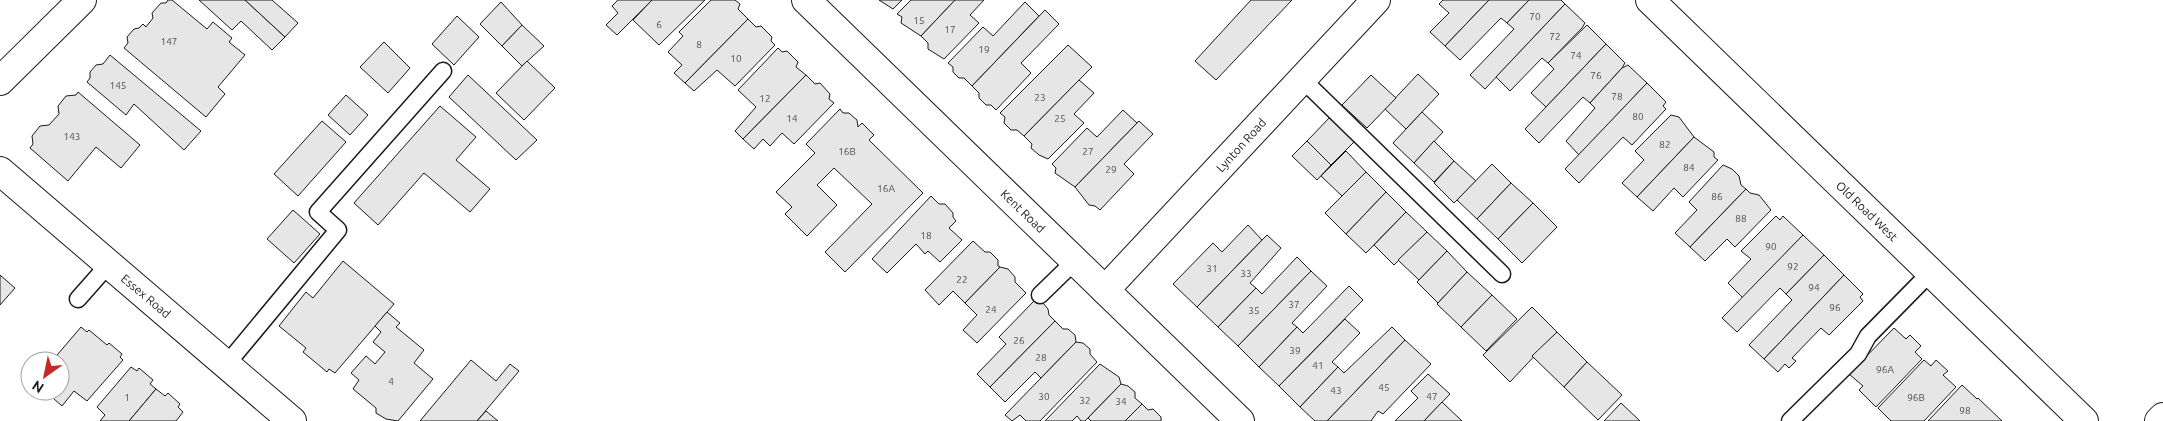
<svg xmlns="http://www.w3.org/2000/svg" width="2163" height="421" font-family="Ubuntu,sans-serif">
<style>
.building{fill:#e6e6e6;stroke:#1a1a1a}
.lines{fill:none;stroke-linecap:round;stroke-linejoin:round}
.lane-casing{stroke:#1a1a1a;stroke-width:19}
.street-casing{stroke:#1a1a1a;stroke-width:30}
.secondary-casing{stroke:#1a1a1a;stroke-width:30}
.primary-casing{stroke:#1a1a1a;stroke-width:30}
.lane{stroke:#fff;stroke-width:16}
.street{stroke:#fff;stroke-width:28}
.secondary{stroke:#fff;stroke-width:28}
.primary{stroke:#fff;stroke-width:28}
.labels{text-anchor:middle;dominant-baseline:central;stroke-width:4;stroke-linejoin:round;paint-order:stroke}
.number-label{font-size:10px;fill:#4d4d4d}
.street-label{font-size:12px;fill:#1a1a1a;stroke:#fff}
</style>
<rect width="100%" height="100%" fill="#fff"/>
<g class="building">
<path d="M 168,0 L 172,0 L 207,29 L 213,22 L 232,38 L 229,42 L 245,55 L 218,87 L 225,94 L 206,117 L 124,48 L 128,43 L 127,37 L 134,29 L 139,28 L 143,24 L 146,27 L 153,18 L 152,13 L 161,3 L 166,3 Z"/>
<path d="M 199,0 L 245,0 L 285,37 L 272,50 L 241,21 L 232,30 Z"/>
<path d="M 245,0 L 272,0 L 298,23 L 285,37 Z"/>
<path d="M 618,0 L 652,0 L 617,35 L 606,25 L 618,13 L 612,6 Z"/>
<path d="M 652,0 L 705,0 L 659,45 L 633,20 Z"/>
<path d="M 711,0 L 735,0 L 740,4 L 738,9 L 748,19 L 685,83 L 674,73 L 682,65 L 668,52 L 683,36 L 679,32 Z"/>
<path d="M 879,0 L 902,0 L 893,9 Z"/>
<path d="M 911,0 L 955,0 L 921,36 L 901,23 L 902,17 L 897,14 Z"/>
<path d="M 955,0 L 984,0 L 970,15 L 979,23 L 944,59 L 928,49 L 928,43 L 921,36 Z"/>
<path d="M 1251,0 L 1292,0 L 1216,80 L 1195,61 Z"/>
<path d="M 1443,0 L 1489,0 L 1445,46 L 1430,32 L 1449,13 L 1439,4 Z"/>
<path d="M 1489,0 L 1529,0 L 1507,23 L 1501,18 L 1460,60 L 1445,46 Z"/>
<path d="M 1529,0 L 1561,0 L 1565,4 L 1485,89 L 1470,75 L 1514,29 L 1507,23 Z"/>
<path d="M 501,2 L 522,25 L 502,46 L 480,24 Z"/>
<path d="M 1025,2 L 1039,16 L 972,86 L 964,78 L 959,78 L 953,72 L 953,67 L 948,63 L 983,27 L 993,36 Z"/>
<path d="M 1565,4 L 1585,23 L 1582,28 L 1548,63 L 1542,58 L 1510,91 L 1496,77 Z"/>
<path d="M 1045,10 L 1059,24 L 1021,63 L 1031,73 L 996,110 L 991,105 L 986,105 L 979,98 L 979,93 L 972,86 Z"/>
<path d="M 457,16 L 479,37 L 454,65 L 432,44 Z"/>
<path d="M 748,19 L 756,27 L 761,26 L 772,37 L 771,41 L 775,45 L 735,86 L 717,70 L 694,91 L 685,83 Z"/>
<path d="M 522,25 L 544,46 L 522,66 L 502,46 Z"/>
<path d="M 1587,25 L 1606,44 L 1546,107 L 1531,93 L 1554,69 L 1548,63 Z"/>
<path d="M 384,42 L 410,68 L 388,93 L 360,67 Z"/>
<path d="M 1606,44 L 1625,63 L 1622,68 L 1590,103 L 1583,97 L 1539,143 L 1525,129 Z"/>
<path d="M 1068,45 L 1092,67 L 1024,136 L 1017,130 L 1011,130 L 1004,123 L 1005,117 L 1000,113 Z"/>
<path d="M 778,48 L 782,52 L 787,51 L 798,62 L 796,67 L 806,75 L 743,139 L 735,131 L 756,107 L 738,90 Z"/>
<path d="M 110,55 L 201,131 L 184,150 L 134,104 L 126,115 L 87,82 L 90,78 L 90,72 L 96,65 L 103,64 Z"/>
<path d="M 527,61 L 555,88 L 524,120 L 496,93 Z"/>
<path d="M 1628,65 L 1647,83 L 1579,155 L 1566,141 L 1595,108 L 1590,103 L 1622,68 Z"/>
<path d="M 1418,74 L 1439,94 L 1406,129 L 1385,109 Z"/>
<path d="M 468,75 L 537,140 L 516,160 L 449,97 Z"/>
<path d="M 806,75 L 815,84 L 820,83 L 830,94 L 829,99 L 834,103 L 794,144 L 782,133 L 770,146 L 763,139 L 754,149 L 743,139 Z"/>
<path d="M 1371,75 L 1396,98 L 1367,128 L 1342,105 Z"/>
<path d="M 1079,80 L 1094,93 L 1074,114 L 1084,123 L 1048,159 L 1039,155 L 1031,148 L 1032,144 L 1024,136 Z"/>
<path d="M 1647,83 L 1666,102 L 1663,106 L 1666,109 L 1632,145 L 1623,137 L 1579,183 L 1565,169 Z"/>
<path d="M 78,92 L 140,145 L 121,168 L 96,147 L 68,181 L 30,148 L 33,144 L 32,136 L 40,126 L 49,125 L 59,114 L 58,106 L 66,96 L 76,95 Z"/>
<path d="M 346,95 L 368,115 L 350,135 L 328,115 Z"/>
<path d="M 440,106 L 476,137 L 456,160 L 490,189 L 470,212 L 424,173 L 378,225 L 354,203 Z"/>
<path d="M 840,109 L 843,113 L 849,113 L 857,120 L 858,127 L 862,123 L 874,135 L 869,140 L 923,193 L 845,272 L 825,252 L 872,204 L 834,168 L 817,185 L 837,205 L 807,236 L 785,214 L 792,207 L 776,192 L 815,153 L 806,144 Z"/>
<path d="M 1123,110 L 1137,123 L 1075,187 L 1055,173 L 1056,168 L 1052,164 L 1087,128 L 1097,137 Z"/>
<path d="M 1422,112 L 1443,132 L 1414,163 L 1393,143 Z"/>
<path d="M 1332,115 L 1357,139 L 1331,165 L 1307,141 Z"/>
<path d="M 1671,115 L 1679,117 L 1694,137 L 1637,197 L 1622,183 L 1644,160 L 1635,151 Z"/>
<path d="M 322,121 L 346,142 L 298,196 L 274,174 Z"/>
<path d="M 1139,121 L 1153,134 L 1124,164 L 1134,174 L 1100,210 L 1095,206 L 1089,205 L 1075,187 Z"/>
<path d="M 1694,137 L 1714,152 L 1714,157 L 1718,160 L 1683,197 L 1674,188 L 1653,211 L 1637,197 Z"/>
<path d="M 1307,141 L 1331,165 L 1317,180 L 1292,156 Z"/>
<path d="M 1434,141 L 1454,161 L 1434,182 L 1414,163 Z"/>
<path d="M 1346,151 L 1366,172 L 1342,196 L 1321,176 Z"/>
<path d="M 1454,161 L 1476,181 L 1454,203 L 1434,183 Z"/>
<path d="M 1492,164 L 1511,183 L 1477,219 L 1457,200 Z"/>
<path d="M 1723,165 L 1732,169 L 1739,176 L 1741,185 L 1746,189 L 1690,247 L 1675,233 L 1697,210 L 1689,202 Z"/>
<path d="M 1366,172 L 1386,192 L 1346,234 L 1325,213 Z"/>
<path d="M 1511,183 L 1533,203 L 1498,239 L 1477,219 Z"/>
<path d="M 1746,189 L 1750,193 L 1759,195 L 1771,210 L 1735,247 L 1727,239 L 1705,261 L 1690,247 Z"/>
<path d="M 1386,192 L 1406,212 L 1366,253 L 1346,234 Z"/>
<path d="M 931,196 L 939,204 L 945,204 L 953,213 L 953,217 L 956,221 L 949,228 L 962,240 L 940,262 L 928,251 L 925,254 L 916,244 L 887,273 L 872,259 Z"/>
<path d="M 1533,203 L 1557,227 L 1522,263 L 1498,239 Z"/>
<path d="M 293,210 L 320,234 L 294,263 L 267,239 Z"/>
<path d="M 1406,212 L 1427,232 L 1394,265 L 1374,245 Z"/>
<path d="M 1776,216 L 1780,220 L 1783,216 L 1803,235 L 1743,298 L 1728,283 L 1751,259 L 1741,251 Z"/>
<path d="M 1248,225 L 1262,240 L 1197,307 L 1173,284 L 1213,243 L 1222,252 Z"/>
<path d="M 1427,232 L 1447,251 L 1419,280 L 1398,260 Z"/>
<path d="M 1267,235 L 1281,248 L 1250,283 L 1256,288 L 1218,327 L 1197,307 Z"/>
<path d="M 1803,235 L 1824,255 L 1786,294 L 1780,288 L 1737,332 L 1722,318 Z"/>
<path d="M 973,241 L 985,252 L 990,252 L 998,260 L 998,266 L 1000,267 L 965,303 L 953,291 L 939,305 L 925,290 Z"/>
<path d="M 1447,251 L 1467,272 L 1438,303 L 1417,282 Z"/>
<path d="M 1824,255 L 1844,275 L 1764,359 L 1749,345 L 1792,300 L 1786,294 Z"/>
<path d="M 1297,257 L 1311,271 L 1238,346 L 1218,327 L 1256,288 L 1262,294 Z"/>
<path d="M 343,261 L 394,304 L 335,373 L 329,369 L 327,372 L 303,352 L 306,348 L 279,326 L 306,292 L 313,298 Z"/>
<path d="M 1000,267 L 1008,269 L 1015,277 L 1015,282 L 1026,293 L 977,343 L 963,330 L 977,315 L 965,303 Z"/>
<path d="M 1311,271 L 1327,286 L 1292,323 L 1297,327 L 1259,367 L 1238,346 Z"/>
<path d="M 1467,272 L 1492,295 L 1461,327 L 1437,304 Z"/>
<path d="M 0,275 L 15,288 L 0,305 Z"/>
<path d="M 1844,275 L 1863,294 L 1860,297 L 1863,301 L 1829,335 L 1821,328 L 1792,358 L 1796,361 L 1789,368 L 1785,364 L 1778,372 L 1764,359 Z"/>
<path d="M 1349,286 L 1363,300 L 1279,386 L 1259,367 L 1297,327 L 1303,333 Z"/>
<path d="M 1492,295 L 1517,319 L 1486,351 L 1461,327 Z"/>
<path d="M 1034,301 L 1042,302 L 1048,309 L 1049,315 L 1055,321 L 990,387 L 977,374 L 1006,344 L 999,337 Z"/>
<path d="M 1532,307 L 1557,332 L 1510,382 L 1483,355 Z"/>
<path d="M 387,312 L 400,323 L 396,327 L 424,350 L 414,363 L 433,379 L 398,421 L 386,419 L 376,413 L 376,408 L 353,389 L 359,380 L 351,373 L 366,356 L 375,364 L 385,352 L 373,342 L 381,332 L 375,326 Z"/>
<path d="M 1345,319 L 1360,333 L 1332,362 L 1338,367 L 1300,407 L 1279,386 Z"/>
<path d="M 1055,321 L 1063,329 L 1068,329 L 1075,335 L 1076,342 L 1041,378 L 1035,372 L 1005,402 L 990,387 Z"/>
<path d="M 81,327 L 87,332 L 89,330 L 107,345 L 109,343 L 122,354 L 120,357 L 123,360 L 87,401 L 74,391 L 62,406 L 45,391 L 60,391 L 60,361 L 52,361 Z"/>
<path d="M 1392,327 L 1405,340 L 1327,421 L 1315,421 L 1300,407 L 1338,367 L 1344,373 Z"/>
<path d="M 1894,328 L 1906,339 L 1910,335 L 1921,346 L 1915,352 L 1922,359 L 1876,407 L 1859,390 L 1863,386 L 1849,374 Z"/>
<path d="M 1557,332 L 1587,362 L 1564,387 L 1532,356 Z"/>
<path d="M 1405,340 L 1431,364 L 1383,414 L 1378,411 L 1371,421 L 1327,421 Z"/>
<path d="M 1076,342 L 1083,343 L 1090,349 L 1090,354 L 1097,362 L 1040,421 L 1026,421 L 1020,415 L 1012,421 L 1005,415 Z"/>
<path d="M 471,360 L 496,381 L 510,364 L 519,371 L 477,421 L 420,421 Z"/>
<path d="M 1924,360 L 1931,366 L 1936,360 L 1948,371 L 1943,375 L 1956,387 L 1924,421 L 1891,421 L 1878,408 Z"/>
<path d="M 1587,362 L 1622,395 L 1598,420 L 1564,387 Z"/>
<path d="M 1100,364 L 1119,377 L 1121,384 L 1085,421 L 1081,421 L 1077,416 L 1072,421 L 1045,421 Z"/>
<path d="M 131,367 L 137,371 L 139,368 L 153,380 L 150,384 L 156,389 L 129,421 L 100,421 L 105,415 L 97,407 Z"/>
<path d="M 1428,374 L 1450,394 L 1424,421 L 1395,421 L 1418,398 L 1411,391 Z"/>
<path d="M 1121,384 L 1128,386 L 1135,392 L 1135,398 L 1142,404 L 1125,421 L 1091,421 L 1088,418 Z"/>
<path d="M 1962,385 L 1977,399 L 1978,398 L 2002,421 L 1928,421 Z"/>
<path d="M 156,389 L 165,396 L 168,393 L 180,404 L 178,407 L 183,412 L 176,421 L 129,421 Z"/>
<path d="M 1442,402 L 1462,421 L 1424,421 Z"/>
<path d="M 1621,403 L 1640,421 L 1604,421 Z"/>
<path d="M 1142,404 L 1148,410 L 1153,409 L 1161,417 L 1161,421 L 1125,421 Z"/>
<path d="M 486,411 L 498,421 L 477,421 Z"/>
</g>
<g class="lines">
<g class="lane-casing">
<g id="lane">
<path d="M 1301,78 L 1502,274"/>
<path d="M 1040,295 L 1075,261"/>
<path d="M 78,299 L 108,265"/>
<path d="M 226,365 L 338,230 L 318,212 L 443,71"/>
<path d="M 1790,421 L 1858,354 L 1868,336 L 1930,273"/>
</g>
</g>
<g class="street-casing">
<g id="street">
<path d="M 806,0 L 1240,421"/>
<path d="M 0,171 L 292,421"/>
<path d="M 1105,290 L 1376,0"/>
<path d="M 2159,421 L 2163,417"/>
</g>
</g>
<g class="secondary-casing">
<path id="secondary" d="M 1650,0 L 2084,421"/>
</g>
<g class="primary-casing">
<path id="primary" d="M 0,81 L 82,0"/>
</g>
<use href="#lane" class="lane"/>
<use href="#street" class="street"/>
<use href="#secondary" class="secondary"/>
<use href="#primary" class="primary"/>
</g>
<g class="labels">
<g class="number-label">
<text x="1535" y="16">70</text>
<text x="919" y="20">15</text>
<text x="659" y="24">6</text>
<text x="950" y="29">17</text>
<text x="1555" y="36">72</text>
<text x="169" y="41">147</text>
<text x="699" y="44">8</text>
<text x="984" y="49">19</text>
<text x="1576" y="55">74</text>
<text x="736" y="58">10</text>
<text x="1596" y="75">76</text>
<text x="118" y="85">145</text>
<text x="1617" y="96">78</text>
<text x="1040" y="97">23</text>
<text x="765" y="98">12</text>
<text x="1638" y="116">80</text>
<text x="792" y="118">14</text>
<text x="1060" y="118">25</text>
<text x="72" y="136">143</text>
<text x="1665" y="144">82</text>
<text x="847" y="151">16B</text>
<text x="1088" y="151">27</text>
<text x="1689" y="167">84</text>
<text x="1111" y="169">29</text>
<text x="886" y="188">16A</text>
<text x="1717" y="196">86</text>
<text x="1741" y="218">88</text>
<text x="926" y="235">18</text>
<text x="1771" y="246">90</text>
<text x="1793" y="266">92</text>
<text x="1212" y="268">31</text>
<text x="1246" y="273">33</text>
<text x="962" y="279">22</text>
<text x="1814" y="287">94</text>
<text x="1294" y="304">37</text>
<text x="1835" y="307">96</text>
<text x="991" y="309">24</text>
<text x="1254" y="310">35</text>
<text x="1019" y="340">26</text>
<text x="1295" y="350">39</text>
<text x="1041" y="357">28</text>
<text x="1318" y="365">41</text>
<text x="1885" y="369">96A</text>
<text x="391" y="381">4</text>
<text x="1384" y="387">45</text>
<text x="1336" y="390">43</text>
<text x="1044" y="396">30</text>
<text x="1432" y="396">47</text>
<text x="127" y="397">1</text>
<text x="1916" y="397">96B</text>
<text x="1085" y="400">32</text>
<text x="1121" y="401">34</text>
<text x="1965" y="410">98</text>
</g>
<g class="street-label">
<text transform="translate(1241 145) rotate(-48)">Lynton Road</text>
<text transform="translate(1023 211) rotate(44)">Kent Road</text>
<text transform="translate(1867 211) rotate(44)">Old Road West</text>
<text transform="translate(146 296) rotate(40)">Essex Road</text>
</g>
</g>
<g transform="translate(45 376) rotate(213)"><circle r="24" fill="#ffffff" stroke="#a3a3a3"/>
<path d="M0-4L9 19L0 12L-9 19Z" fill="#c62828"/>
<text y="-8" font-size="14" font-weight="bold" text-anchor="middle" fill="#1a1a1a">N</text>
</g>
</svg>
